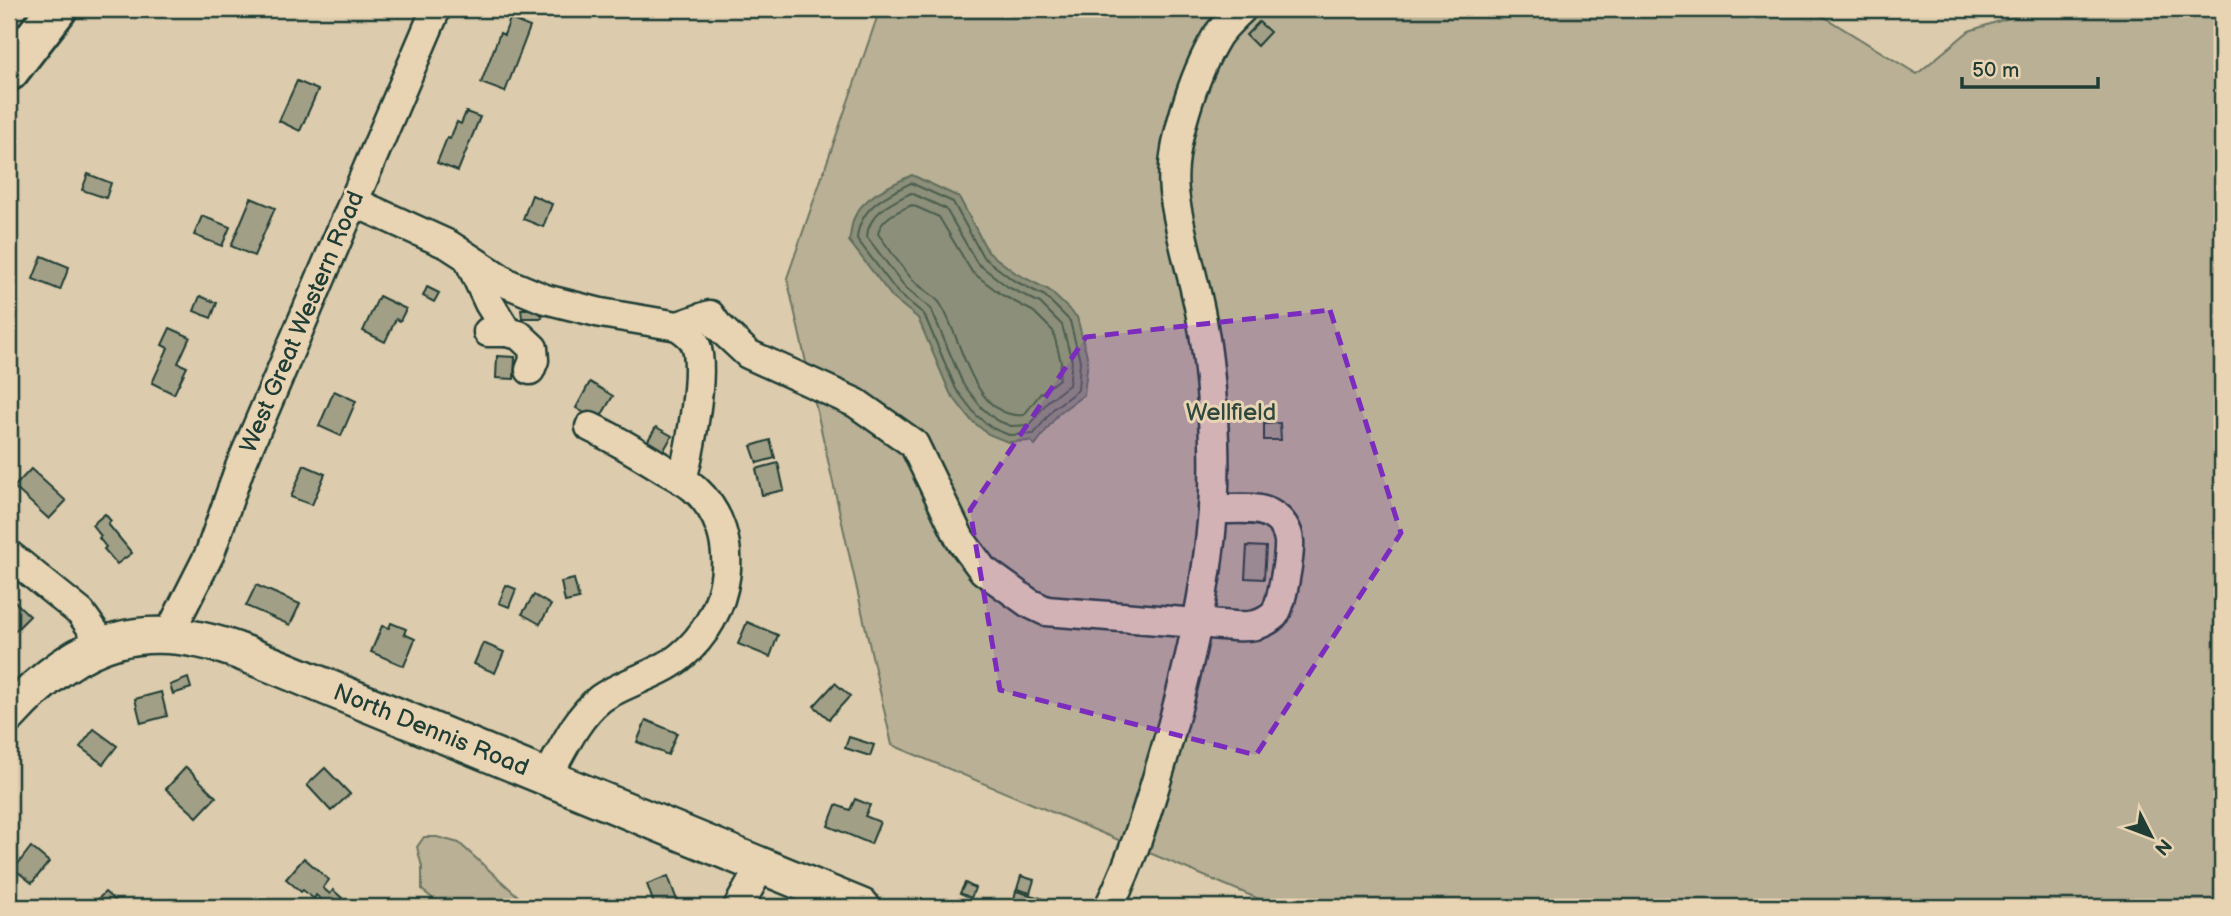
<svg xmlns="http://www.w3.org/2000/svg" width="2231" height="916" font-family="'Balsamiq Sans',sans-serif">
<style>
.green{fill:#b9b095;stroke:#6c7664;stroke-width:2}
.water{fill:#8c8f79;stroke:#606e5d;stroke-width:2}
.lines{fill:none;stroke-linecap:round;stroke-linejoin:round}
.shore{stroke:#4b5e50;stroke-width:2}
.building{fill:#a29f87;stroke:#1f3d34;stroke-width:2}
.minor-casing{stroke:#1f3d34;stroke-width:33}
.major-casing{stroke:#1f3d34;stroke-width:40}
.highway-casing{stroke:#1f3d34;stroke-width:44}
.minor{stroke:#e8d4b3;stroke-width:28}
.major{stroke:#e8d4b3;stroke-width:35}
.highway{stroke:#e8d4b3;stroke-width:38}
.marked{fill:#7b2cbf;fill-opacity:0.2;stroke:#7b2cbf;stroke-width:5;stroke-dasharray:14 9;stroke-linejoin:round}
.labels{text-anchor:middle;dominant-baseline:central;stroke-width:6;stroke-linejoin:round;paint-order:stroke}
.street-label{font-size:24px;fill:#1f3d34;stroke:#e8d4b3}
.park-label{font-size:24px;fill:#2e483e;stroke:#e8d4b3}
</style>
<rect width="100%" height="100%" fill="#dccbac"/>
<filter id="ink" filterUnits="userSpaceOnUse"><feTurbulence type="fractalNoise" baseFrequency=".0143" numOctaves="2"/><feDisplacementMap in="SourceGraphic" scale="14" xChannelSelector="R" yChannelSelector="G"/><feConvolveMatrix kernelMatrix="1 2 1 2 8 2 1 2 1" color-interpolation-filters="sRGB"/></filter>
<g filter="url(#ink)">
<g class="green">
<path d="M 880,9 L 1811,9 L 1917,74 L 1969,31 L 2036,9 L 2222,9 L 2222,907 L 1278,907 L 892,745 L 787,278 Z"/>
<path d="M 424,837 L 437,837 L 459,843 L 530,907 L 474,907 L 440,904 L 422,890 L 422,867 L 417,847 Z"/>
</g>
<path class="water" d="M 912,175 L 959,197 L 988,252 L 1017,274 L 1049,290 L 1077,317 L 1088,360 L 1084,395 L 1059,413 L 1035,445 L 1030,441 L 1008,442 L 988,434 L 971,420 L 950,393 L 918,318 L 893,298 L 849,241 C 851,234 851,225 854,218 C 863,196 892,185 912,175 Z"/>
<g class="lines">
<g class="shore">
<path d="M 911,183 L 953,202 L 983,257 L 1013,280 L 1045,296 L 1070,321 L 1080,361 L 1078,390 L 1054,408 L 1034,434 L 1009,435 L 992,428 L 976,415 L 956,389 L 924,314 L 898,293 L 857,239 C 859,208 885,196 911,183 Z"/>
<path d="M 911,193 L 946,209 L 977,263 L 1008,287 L 1040,303 L 1062,325 L 1072,361 L 1069,385 L 1048,401 L 1030,425 L 1011,426 L 996,420 L 982,408 L 963,384 L 931,309 L 905,287 L 867,237 C 868,213 891,203 911,193 Z"/>
<path d="M 912,205 L 939,217 L 972,272 L 1002,295 L 1034,312 L 1053,331 L 1061,362 L 1059,379 L 1040,394 L 1024,415 C 971,421 961,331 939,302 C 932,294 922,289 914,281 C 901,268 890,249 878,234 C 880,218 899,211 912,205 Z"/>
</g>
</g>
<g class="building">
<path d="M 510,19 L 530,27 L 505,92 L 481,83 L 500,33 L 504,35 Z"/>
<path d="M 1259,22 L 1270,32 L 1257,46 L 1246,35 Z"/>
<path d="M 297,81 L 318,90 L 300,131 L 279,121 Z"/>
<path d="M 466,112 L 480,117 L 458,171 L 437,163 L 447,138 L 450,139 L 457,122 L 461,124 Z"/>
<path d="M 88,174 L 111,183 L 106,198 L 82,190 Z"/>
<path d="M 532,195 L 552,204 L 543,227 L 523,219 Z"/>
<path d="M 251,198 L 275,208 L 254,256 L 231,246 Z"/>
<path d="M 202,216 L 230,227 L 222,246 L 194,235 Z"/>
<path d="M 42,256 L 69,267 L 60,290 L 33,279 Z"/>
<path d="M 427,287 L 439,293 L 434,302 L 423,296 Z"/>
<path d="M 200,296 L 217,303 L 211,318 L 194,311 Z"/>
<path d="M 379,296 L 406,309 L 400,321 L 396,319 L 385,342 L 363,331 Z"/>
<path d="M 521,309 L 541,309 L 542,318 L 522,318 Z"/>
<path d="M 170,328 L 190,337 L 178,363 L 187,367 L 174,394 L 152,383 L 168,348 L 162,345 Z"/>
<path d="M 497,356 L 515,357 L 514,379 L 496,378 Z"/>
<path d="M 590,382 L 613,396 L 598,421 L 576,408 Z"/>
<path d="M 334,391 L 356,401 L 341,436 L 319,426 Z"/>
<path d="M 1280,423 L 1281,440 L 1264,440 L 1264,424 Z"/>
<path d="M 656,427 L 672,436 L 661,455 L 645,445 Z"/>
<path d="M 770,440 L 775,458 L 757,463 L 751,446 Z"/>
<path d="M 778,463 L 784,490 L 762,495 L 756,469 Z"/>
<path d="M 304,465 L 325,474 L 312,505 L 291,497 Z"/>
<path d="M 31,469 L 66,501 L 49,519 L 14,487 Z"/>
<path d="M 105,514 L 111,521 L 108,524 L 132,553 L 117,564 L 104,549 L 106,547 L 99,538 L 101,536 L 92,525 Z"/>
<path d="M 1247,546 L 1266,547 L 1264,579 L 1245,578 Z"/>
<path d="M 574,579 L 579,599 L 565,602 L 561,582 Z"/>
<path d="M 256,585 L 300,604 L 290,625 L 246,606 Z"/>
<path d="M 506,585 L 516,589 L 509,607 L 499,603 Z"/>
<path d="M 534,595 L 551,605 L 540,624 L 522,614 Z"/>
<path d="M 9,596 L 30,616 L 13,633 L 9,629 Z"/>
<path d="M 747,622 L 778,635 L 770,657 L 738,644 Z"/>
<path d="M 391,623 L 406,629 L 404,634 L 415,639 L 404,666 L 371,652 L 382,626 L 389,628 Z"/>
<path d="M 483,643 L 504,652 L 495,673 L 474,664 Z"/>
<path d="M 188,678 L 191,688 L 173,694 L 170,685 Z"/>
<path d="M 835,683 L 850,696 L 829,719 L 814,706 Z"/>
<path d="M 161,692 L 167,716 L 141,723 L 135,699 Z"/>
<path d="M 646,720 L 677,733 L 668,755 L 637,742 Z"/>
<path d="M 94,729 L 117,746 L 103,764 L 80,747 Z"/>
<path d="M 849,737 L 874,745 L 870,756 L 845,748 Z"/>
<path d="M 186,767 L 216,797 L 197,817 L 166,789 Z"/>
<path d="M 325,768 L 350,794 L 331,811 L 307,785 Z"/>
<path d="M 855,799 L 870,805 L 865,816 L 880,822 L 871,844 L 828,826 L 836,805 L 850,810 Z"/>
<path d="M 31,847 L 49,862 L 32,883 L 14,869 Z"/>
<path d="M 304,858 L 329,880 L 323,888 L 330,894 L 333,890 L 342,898 L 335,907 L 325,907 L 321,903 L 323,901 L 316,895 L 314,899 L 303,890 L 301,892 L 286,879 Z"/>
<path d="M 668,876 L 678,903 L 668,907 L 655,907 L 647,884 Z"/>
<path d="M 1021,876 L 1034,880 L 1030,893 L 1017,889 Z"/>
<path d="M 965,883 L 975,888 L 971,898 L 960,893 Z"/>
<path d="M 1016,891 L 1044,899 L 1042,907 L 1012,907 Z"/>
<path d="M 105,892 L 122,907 L 90,907 Z"/>
</g>
<g class="lines">
<g class="minor-casing">
<g id="minor">
<path d="M 354,202 L 449,245 L 509,284 L 545,299 L 601,313 L 678,326 L 710,315 L 717,325 L 748,354 L 856,403 L 914,444 L 960,539 L 983,570 L 1029,603 L 1046,611 L 1234,626 C 1249,627 1262,626 1274,615 C 1282,607 1290,553 1289,541 C 1288,530 1281,520 1272,515 C 1257,505 1230,510 1213,509"/>
<path d="M 469,260 L 489,303 L 507,332 L 488,332"/>
<path d="M 678,326 C 683,330 691,335 694,341 C 708,362 689,454 682,480"/>
<path d="M 507,332 L 519,335 L 533,348 L 534,360 L 530,370"/>
<path d="M 9,555 L 81,613 L 103,644"/>
<path d="M 169,634 L 210,553 L 240,467 L 436,9"/>
<path d="M 547,777 C 562,751 576,718 600,699 C 624,682 656,676 680,657 C 730,617 746,536 695,489 C 686,481 674,475 664,469 C 640,454 616,439 590,427"/>
<path d="M 738,907 L 761,866"/>
<path d="M 1109,907 C 1134,856 1150,803 1166,748 C 1188,671 1207,592 1213,511 C 1217,451 1212,369 1200,311 C 1192,271 1179,232 1174,192 C 1169,148 1194,74 1217,36 C 1224,26 1234,17 1242,9"/>
</g>
</g>
<g class="major-casing">
<path id="major" d="M 9,715 C 79,637 146,615 246,654 L 862,907"/>
</g>
<g class="highway-casing">
<path id="highway" d="M 9,71 L 57,9"/>
</g>
<use href="#minor" class="minor"/>
<use href="#major" class="major"/>
<use href="#highway" class="highway"/>
</g>
</g>
<path class="marked" d="M 1330,310 L 1401,533 L 1256,755 L 1000,690 L 970,510 L 1086,337 Z"/>
<g class="labels">
<g class="street-label">
<text transform="translate(302 322) rotate(-67)">West Great Western Road</text>
<text transform="translate(431 730) rotate(22)">North Dennis Road</text>
</g>
<g class="park-label">
<text x="1231" y="412">Wellfield</text>
</g>
</g>
<rect width="2231" height="916" fill="none" stroke="#e8d4b3" stroke-width="35"/>
<rect x="18" y="18" width="2196" height="881" fill="none" stroke="#1f3d34" stroke-width="2.5" filter="url(#ink)"/>
<g transform="translate(2151 836) rotate(132)" stroke="#e8d4b3" stroke-width="5" paint-order="stroke">
<path d="M0-5L12 26L0 18L-12 26Z" fill="#1f3d34"/>
<text y="-10" font-size="19" font-weight="bold" text-anchor="middle" fill="#1f3d34">N</text>
</g>
<path d="M1962 77v10h136v-10" fill="none" stroke="#1f3d34" stroke-width="3.5"/>
<text x="1972" y="77" font-size="21" fill="#1f3d34" stroke="#e8d4b3" stroke-width="5" paint-order="stroke">50 m</text>
</svg>
